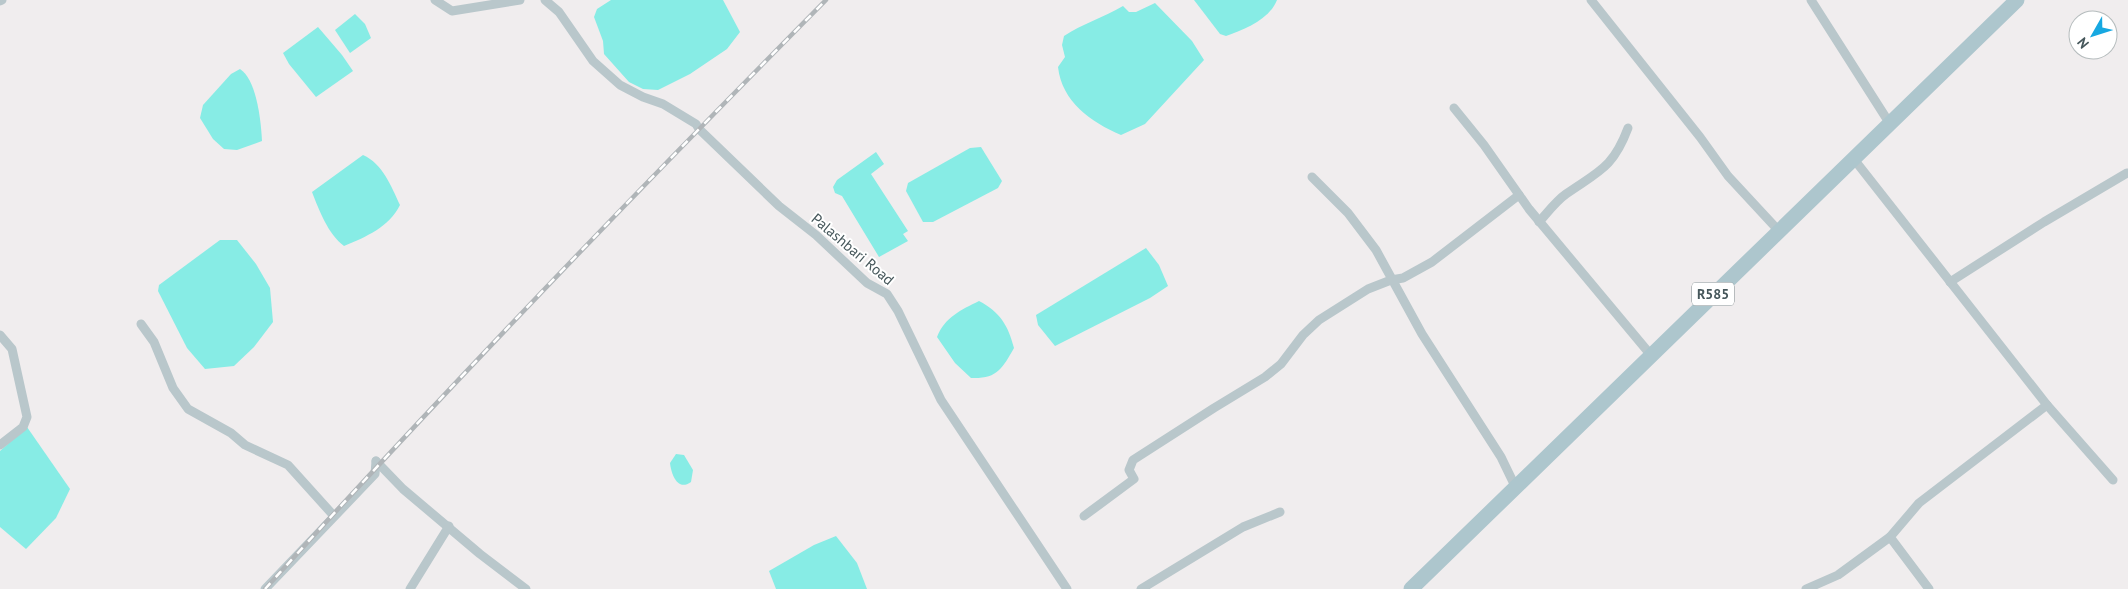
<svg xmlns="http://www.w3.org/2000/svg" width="2128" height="589" font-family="'PT Sans',sans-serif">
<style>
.water{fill:#87ece5}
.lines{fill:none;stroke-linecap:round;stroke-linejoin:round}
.minor{stroke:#b9c7cb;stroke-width:9}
.primary{stroke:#adc6cd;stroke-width:15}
.rail-casing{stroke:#b0b5b8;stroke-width:4.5}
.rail{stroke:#fff;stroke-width:2.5;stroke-dasharray:8;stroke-linecap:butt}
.labels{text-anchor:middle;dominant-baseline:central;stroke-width:4;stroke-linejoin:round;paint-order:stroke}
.shield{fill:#fff;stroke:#7e898c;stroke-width:1}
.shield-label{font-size:14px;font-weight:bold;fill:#46575b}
.street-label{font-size:15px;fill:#46575b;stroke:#fff}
</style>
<rect width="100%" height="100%" fill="#f0edee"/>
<g class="water">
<path d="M 611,0 L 723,0 L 740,32 L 727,49 L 690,74 L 658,90 L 643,89 L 629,82 L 604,54 L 603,41 L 594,17 L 597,9 Z"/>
<path d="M 1194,0 L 1277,0 C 1269,20 1245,29 1226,36 L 1220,34 Z"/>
<path d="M 1155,3 L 1192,41 L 1204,60 L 1145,124 L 1121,135 C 1091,122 1062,102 1058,67 L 1065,57 L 1062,45 L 1064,36 C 1082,24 1104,17 1123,6 L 1129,12 L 1136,12 Z"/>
<path d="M 355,14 L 365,24 L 371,38 L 350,53 L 335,30 Z"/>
<path d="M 318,27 L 342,55 L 353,71 L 316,97 L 289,64 L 283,53 Z"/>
<path d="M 240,69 C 257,80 261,122 262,141 L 237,150 L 224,149 L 213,139 L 200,118 L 203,105 L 231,74 Z"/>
<path d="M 981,147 L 1002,181 L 998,188 L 933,222 L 923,222 L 906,191 L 908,183 L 970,148 Z"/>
<path d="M 876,152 L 884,164 L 871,174 L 908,231 L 903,234 L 908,241 L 879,257 L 842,196 L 835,193 L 833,187 L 837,180 Z"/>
<path d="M 363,155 C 383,164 391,186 400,205 C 389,227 366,237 344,246 C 328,234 319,210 312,192 Z"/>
<path d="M 220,240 L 237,240 L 256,264 L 270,288 L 273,322 L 254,347 L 234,366 L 205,369 L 187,348 L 158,291 L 159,285 Z"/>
<path d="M 1146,248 L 1159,265 L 1168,286 L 1150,298 L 1055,346 L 1038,325 L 1036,315 Z"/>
<path d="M 979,301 C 1000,312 1008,325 1014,348 C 1002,369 997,379 971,378 L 955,363 L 937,337 C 945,317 961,310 979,301 Z"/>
<path d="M 27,427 L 70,489 L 56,518 L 26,549 L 0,527 L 0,451 Z"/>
<path d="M 676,454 L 684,455 L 693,470 L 691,482 C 677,492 671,473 670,463 Z"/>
<path d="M 836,536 L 857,563 L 867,589 L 776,589 L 769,571 L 814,545 Z"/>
</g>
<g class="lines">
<g class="minor">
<path d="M 435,0 L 452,11 L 520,0"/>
<path d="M 545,0 L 559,12 L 593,61 L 620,85 L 643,97 L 663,104 L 696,124 L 699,129 L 779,206 L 816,235 L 867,283 L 887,294 L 898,311 L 941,400 L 1067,589"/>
<path d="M 1591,0 L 1700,137 L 1728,176 L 1778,230"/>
<path d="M 1811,0 L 1890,124"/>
<path d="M 0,1 L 2,0"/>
<path d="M 1454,108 L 1484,145 L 1529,209 L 1650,354"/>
<path d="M 1853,158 L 2047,405 L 2113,480"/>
<path d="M 1312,177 L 1348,213 L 1376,250 L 1422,334 L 1501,457 L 1515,486"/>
<path d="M 1539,222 C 1548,212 1556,201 1566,194 C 1599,171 1613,168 1628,128"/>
<path d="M 1950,282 L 2044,222 L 2127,173"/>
<path d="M 141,324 L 154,342 L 173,388 L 188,409 L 231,433 L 245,445 L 288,465 L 334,516"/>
<path d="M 0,335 L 12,349 L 27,417 L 23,427 L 0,445"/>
<path d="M 376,461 L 403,489 L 480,554 L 526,589"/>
<path d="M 1084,516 L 1134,479 L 1129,470 L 1133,460 L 1214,408 L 1265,377 L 1281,364 L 1303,335 L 1319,320 L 1368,289 L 1391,280 L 1403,278 L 1432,262 L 1519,195"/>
<path d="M 265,589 L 375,474 L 376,461"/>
<path d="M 410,589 L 449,526"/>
<path d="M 1141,589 L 1243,527 L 1280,512"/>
<path d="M 1806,589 L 1838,575 L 1890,537"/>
<path d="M 1929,589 L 1890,537 L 1919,503 L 2047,405"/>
</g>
<path class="primary" d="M 1411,589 L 2017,0"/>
<g class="rail-casing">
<path id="rail" d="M 265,589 C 447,388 635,193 826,0"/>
</g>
<use href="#rail" class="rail"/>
</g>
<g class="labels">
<rect class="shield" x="1692" y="282.5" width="42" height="23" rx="4"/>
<g class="shield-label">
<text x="1713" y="294">R585</text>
</g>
<g class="street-label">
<text transform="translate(853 249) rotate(40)">Palashbari Road</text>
</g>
</g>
<g transform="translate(2093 35) rotate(231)"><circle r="24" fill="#ffffff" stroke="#b5bcbd"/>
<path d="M0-4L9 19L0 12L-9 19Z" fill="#17a8e1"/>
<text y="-8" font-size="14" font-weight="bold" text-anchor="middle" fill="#46575b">N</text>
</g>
</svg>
